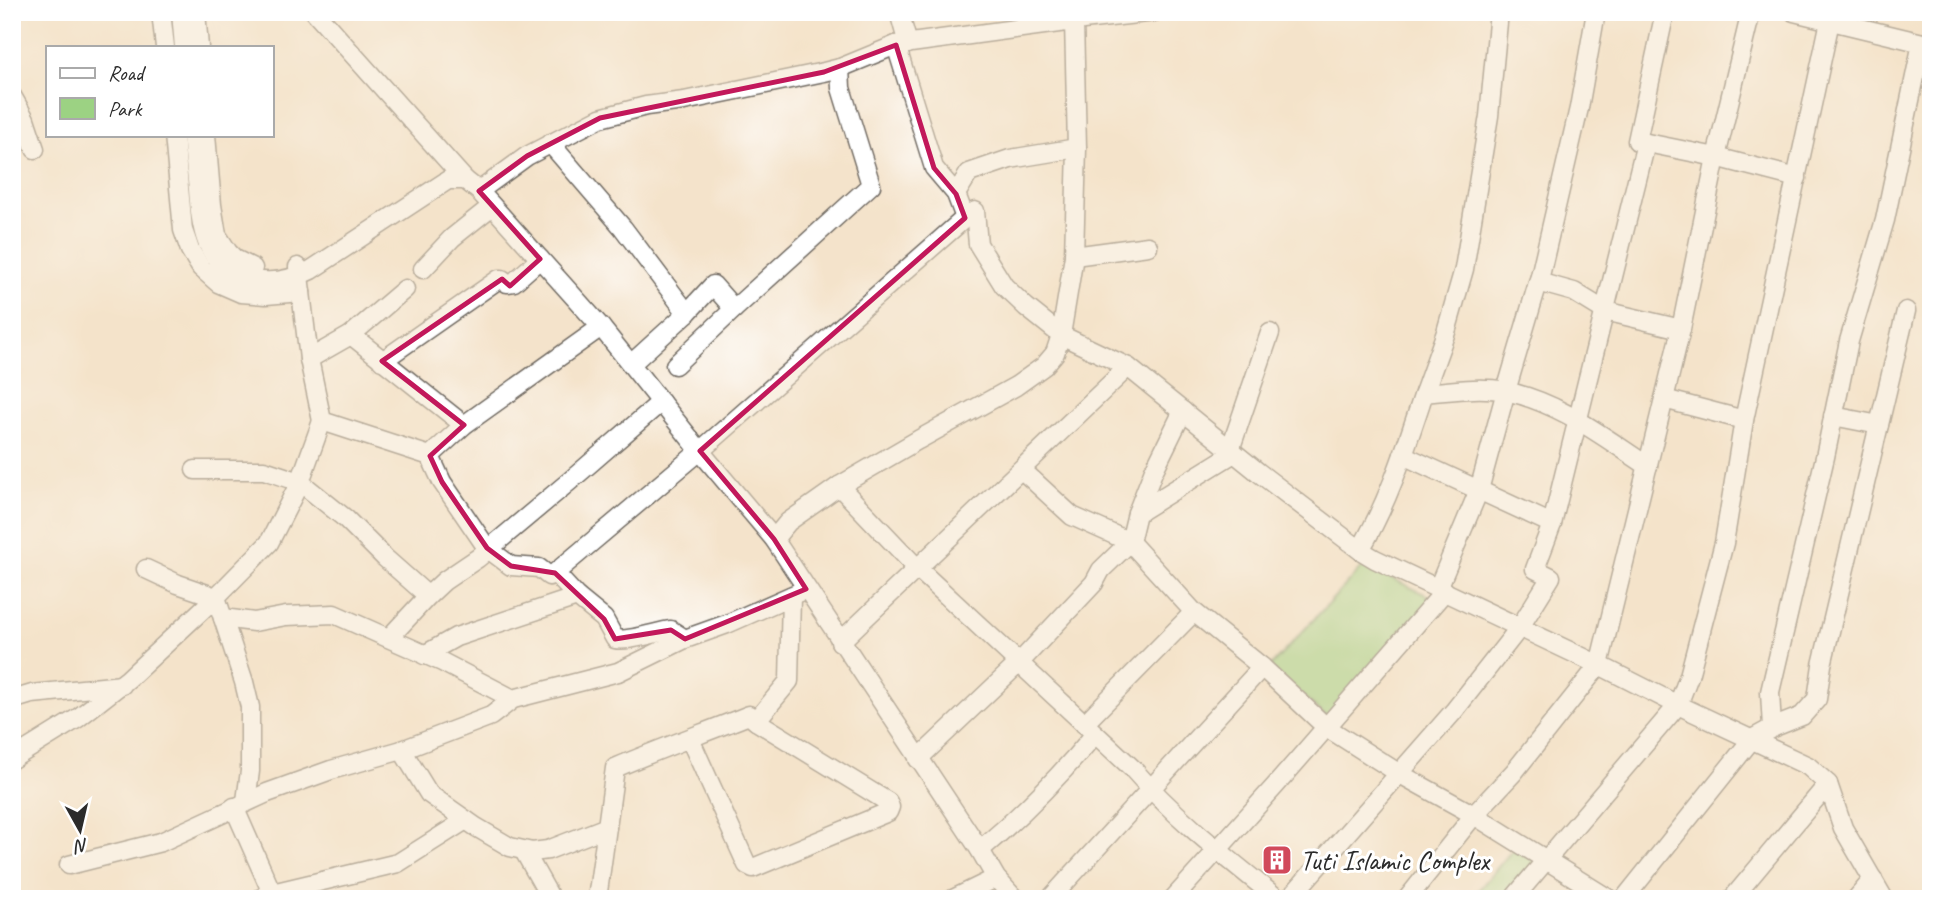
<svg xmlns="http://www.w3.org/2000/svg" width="1943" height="911" font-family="Caveat,sans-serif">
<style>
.green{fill:#9cd283;stroke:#647e57;stroke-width:2}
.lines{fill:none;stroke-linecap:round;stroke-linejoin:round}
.minor-casing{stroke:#716b63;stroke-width:21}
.minor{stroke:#fff;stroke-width:18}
.marked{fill:none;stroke:#c2185b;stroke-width:5;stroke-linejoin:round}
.labels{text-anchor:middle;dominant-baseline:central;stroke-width:6;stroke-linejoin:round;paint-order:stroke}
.poi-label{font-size:28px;fill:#2b2b2b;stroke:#fff;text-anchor:start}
</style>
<rect width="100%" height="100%" fill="#fff"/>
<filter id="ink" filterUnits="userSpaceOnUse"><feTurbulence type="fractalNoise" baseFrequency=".0143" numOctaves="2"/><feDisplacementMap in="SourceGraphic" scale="14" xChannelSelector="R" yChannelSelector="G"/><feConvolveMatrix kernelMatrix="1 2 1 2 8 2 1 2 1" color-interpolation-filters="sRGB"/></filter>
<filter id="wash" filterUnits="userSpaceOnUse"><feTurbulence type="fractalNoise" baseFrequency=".00686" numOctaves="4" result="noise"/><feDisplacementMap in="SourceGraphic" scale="28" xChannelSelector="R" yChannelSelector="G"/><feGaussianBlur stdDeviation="1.57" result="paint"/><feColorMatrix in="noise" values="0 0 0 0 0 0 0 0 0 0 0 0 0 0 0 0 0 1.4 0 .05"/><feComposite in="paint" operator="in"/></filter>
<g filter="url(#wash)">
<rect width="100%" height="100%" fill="#f4e3cb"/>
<g class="green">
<path d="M 1364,565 L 1433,598 L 1327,717 L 1269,668 Z"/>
<path d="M 1514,848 L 1537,863 L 1507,899 L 1471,899 Z"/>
</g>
</g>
<g filter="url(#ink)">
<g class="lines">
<g class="minor-casing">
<g id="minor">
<path d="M 161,12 L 165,47"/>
<path d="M 181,12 L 184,47"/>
<path d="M 196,12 L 199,47"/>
<path d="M 315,12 L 465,180"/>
<path d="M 899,12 L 908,44"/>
<path d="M 1665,12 L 1637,141 L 1716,157 L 1797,178"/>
<path d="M 1794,12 L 1931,45"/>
<path d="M 896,45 L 934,168 L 956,194 L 965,218 L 975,211 L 978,244 L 1004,286 L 1026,307 L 1061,335 L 1128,367 L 1258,472 L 1360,550 L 1375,559 L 1599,665 L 1678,705 L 1808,766 L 1828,784 L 1843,828 L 1884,899"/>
<path d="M 12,96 L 25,119 L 35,149"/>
<path d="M 174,135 L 183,230 L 190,250 L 201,268 L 218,283 L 241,293 L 266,295 L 301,292"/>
<path d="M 192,135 C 194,153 196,171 198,189 C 201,228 204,265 247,278 C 269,285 291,280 311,270 L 448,180 L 465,180 L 479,191 L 601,327 L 700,451 L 774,539 L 980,850 L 996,878 L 1015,899"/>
<path d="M 206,135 L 212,205 L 217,235 L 228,252 L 235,259 L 253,268"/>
<path d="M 550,143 L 623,228 L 687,313"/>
<path d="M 479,191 L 527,156 L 600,118 L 646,106 L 684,101 L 824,72 L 840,68 L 896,45 L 1074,21 L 1155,12"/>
<path d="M 956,194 L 969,173 L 1010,159 L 1077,148"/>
<path d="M 1074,256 L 1148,246"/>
<path d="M 298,267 L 309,359 L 322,421 L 430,456 L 442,482 L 487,548 L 511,566 L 539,568 L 549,576 L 555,573 L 700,451 L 965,218"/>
<path d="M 423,269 L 452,238 L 492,206"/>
<path d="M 1538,282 L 1574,292 L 1605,311 L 1681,329"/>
<path d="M 351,335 L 464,425"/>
<path d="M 309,359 L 351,335 L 405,289"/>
<path d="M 382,361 L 499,279 L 502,279 L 507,283 L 514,282 L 540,259"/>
<path d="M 631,364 L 687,313 L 713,285 L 734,309"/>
<path d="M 675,365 L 734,309 L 871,185 L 841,88 L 840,68"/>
<path d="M 1424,393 L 1446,332 L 1464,269 L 1489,116 L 1499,12"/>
<path d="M 1664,399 L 1744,420"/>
<path d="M 1833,416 L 1879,425"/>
<path d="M 1230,450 L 1270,333"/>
<path d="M 1403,455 L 1552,524"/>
<path d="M 430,456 L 464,425 L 601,327"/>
<path d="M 195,470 L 264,470 L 300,482 L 346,519 L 385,558 L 428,596"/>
<path d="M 1022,470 L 1072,516 L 1130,542 L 1194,612 L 1262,667 L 1326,727 L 1400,774 L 1474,815 L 1609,899"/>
<path d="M 839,486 L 917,568 L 1132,768 C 1176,819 1226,857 1278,899"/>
<path d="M 1137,513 L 1234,453"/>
<path d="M 774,539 L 788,522 L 839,486 L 918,440 L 1016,386 L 1044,366 L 1055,353 L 1061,335 L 1074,256 L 1077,148 L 1074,21"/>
<path d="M 1360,550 C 1389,501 1406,447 1424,393 C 1450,391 1479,386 1505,391 C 1560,402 1603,437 1648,466"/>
<path d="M 555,573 L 577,597 L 604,619 L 615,639 C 627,642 657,632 671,630 L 685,639"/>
<path d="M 1438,588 L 1479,490 L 1506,391 L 1540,276 L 1579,108 L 1596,12"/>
<path d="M 223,618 L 254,622 L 286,616 L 334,614 L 442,662 L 513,699"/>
<path d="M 389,638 L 428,596 L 444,581 L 478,558 L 571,480 L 661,402"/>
<path d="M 840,642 L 1128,367"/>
<path d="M 424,655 L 456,637 L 577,597"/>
<path d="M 12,700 L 32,694 L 122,685"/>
<path d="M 1084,724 L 1194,612"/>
<path d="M 1772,728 L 1802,716 L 1817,699 L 1822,665 L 1906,311"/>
<path d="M 690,739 L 747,865 L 753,868 L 888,812 L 890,807 L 888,802 L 756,721"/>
<path d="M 402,750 L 429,794 L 476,827 L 510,847 L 532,852 L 548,850 L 607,827 L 615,768 C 659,749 704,733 749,715 L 756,721 L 789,681 L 791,596"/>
<path d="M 12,759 L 78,718 L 128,679 L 216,597 L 178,584 L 146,569"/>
<path d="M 918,759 L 1019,663 L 1094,583 L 1101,570 L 1130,542 L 1137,513 L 1153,472 L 1183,411"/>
<path d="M 246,801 L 250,771 L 250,707 L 244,682 L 216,597 L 269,543 L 300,482 L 322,421"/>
<path d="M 234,807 L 272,893"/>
<path d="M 980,850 C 1022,815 1060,776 1095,734"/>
<path d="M 524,851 L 551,899"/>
<path d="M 69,865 L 161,842 L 267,793 L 331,770 L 402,750 L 491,716 L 513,699 L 618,672 L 685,639 L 727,624 L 806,589"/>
<path d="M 259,899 L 272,893 L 398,863 L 466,820"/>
<path d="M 597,899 L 607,827"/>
<path d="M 953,899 L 996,878"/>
<path d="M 1050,899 L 1262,667"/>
<path d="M 1173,899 L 1275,786 L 1445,591"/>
<path d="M 1289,899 L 1454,711 L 1520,627 L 1551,577 L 1535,569 L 1552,524 L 1646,143"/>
<path d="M 1407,899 L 1474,815 L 1514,772 L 1599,665 L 1681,329 L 1716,157 L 1751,12"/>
<path d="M 1513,899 L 1678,705 L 1689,676 L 1724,543 L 1744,420 L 1830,21"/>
<path d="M 1624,899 L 1752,739 L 1772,728 L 1770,692 L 1825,457 L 1849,341 L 1885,220 L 1922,43"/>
<path d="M 1732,899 L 1828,784"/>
<path d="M 1856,899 L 1873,879"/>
</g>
</g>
<use href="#minor" class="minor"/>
</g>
</g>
<path d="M0 0H1943V911H0ZM 896,45 L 934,168 L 956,194 L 965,218 L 700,451 L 774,539 L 806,589 L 685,639 L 671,630 L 615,639 L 604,619 L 555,573 L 511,566 L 487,548 L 442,482 L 430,456 L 464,425 L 382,361 L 502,279 L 510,286 L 540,259 L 479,191 L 527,156 L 600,118 L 824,72 Z" fill="#f4e3cb" fill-opacity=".55" fill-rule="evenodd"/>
<path class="marked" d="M 896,45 L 934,168 L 956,194 L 965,218 L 700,451 L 774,539 L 806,589 L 685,639 L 671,630 L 615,639 L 604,619 L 555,573 L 511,566 L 487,548 L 442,482 L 430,456 L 464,425 L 382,361 L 502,279 L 510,286 L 540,259 L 479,191 L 527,156 L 600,118 L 824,72 Z"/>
<defs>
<g id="building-square" transform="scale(1.575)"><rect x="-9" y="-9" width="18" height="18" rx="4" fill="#d1495b" stroke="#fff"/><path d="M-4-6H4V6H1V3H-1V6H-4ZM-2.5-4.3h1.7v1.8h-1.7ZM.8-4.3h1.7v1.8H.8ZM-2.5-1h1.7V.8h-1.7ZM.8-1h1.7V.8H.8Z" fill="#fff"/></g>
</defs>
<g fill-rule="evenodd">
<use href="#building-square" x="1277" y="860"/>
</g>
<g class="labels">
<g class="poi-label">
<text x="1300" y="860">Tuti Islamic Complex</text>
</g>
</g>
<rect width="1943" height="911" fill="none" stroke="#fff" stroke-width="42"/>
<rect x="46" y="46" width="228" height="91" fill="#ffffff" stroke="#aaaaaa" stroke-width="2"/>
<rect x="60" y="68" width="35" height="10" fill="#ffffff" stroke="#aaaaaa" stroke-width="2"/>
<text x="108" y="80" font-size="21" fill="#2b2b2b">Road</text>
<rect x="60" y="98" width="35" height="21" fill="#9cd283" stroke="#aaaaaa" stroke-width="2"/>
<text x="108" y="116" font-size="21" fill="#2b2b2b">Park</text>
<g transform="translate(80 830) rotate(172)" stroke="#ffffff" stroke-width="5" paint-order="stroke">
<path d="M0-5L12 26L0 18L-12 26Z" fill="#2b2b2b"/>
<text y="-10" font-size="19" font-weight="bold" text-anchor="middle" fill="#2b2b2b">N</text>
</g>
</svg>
